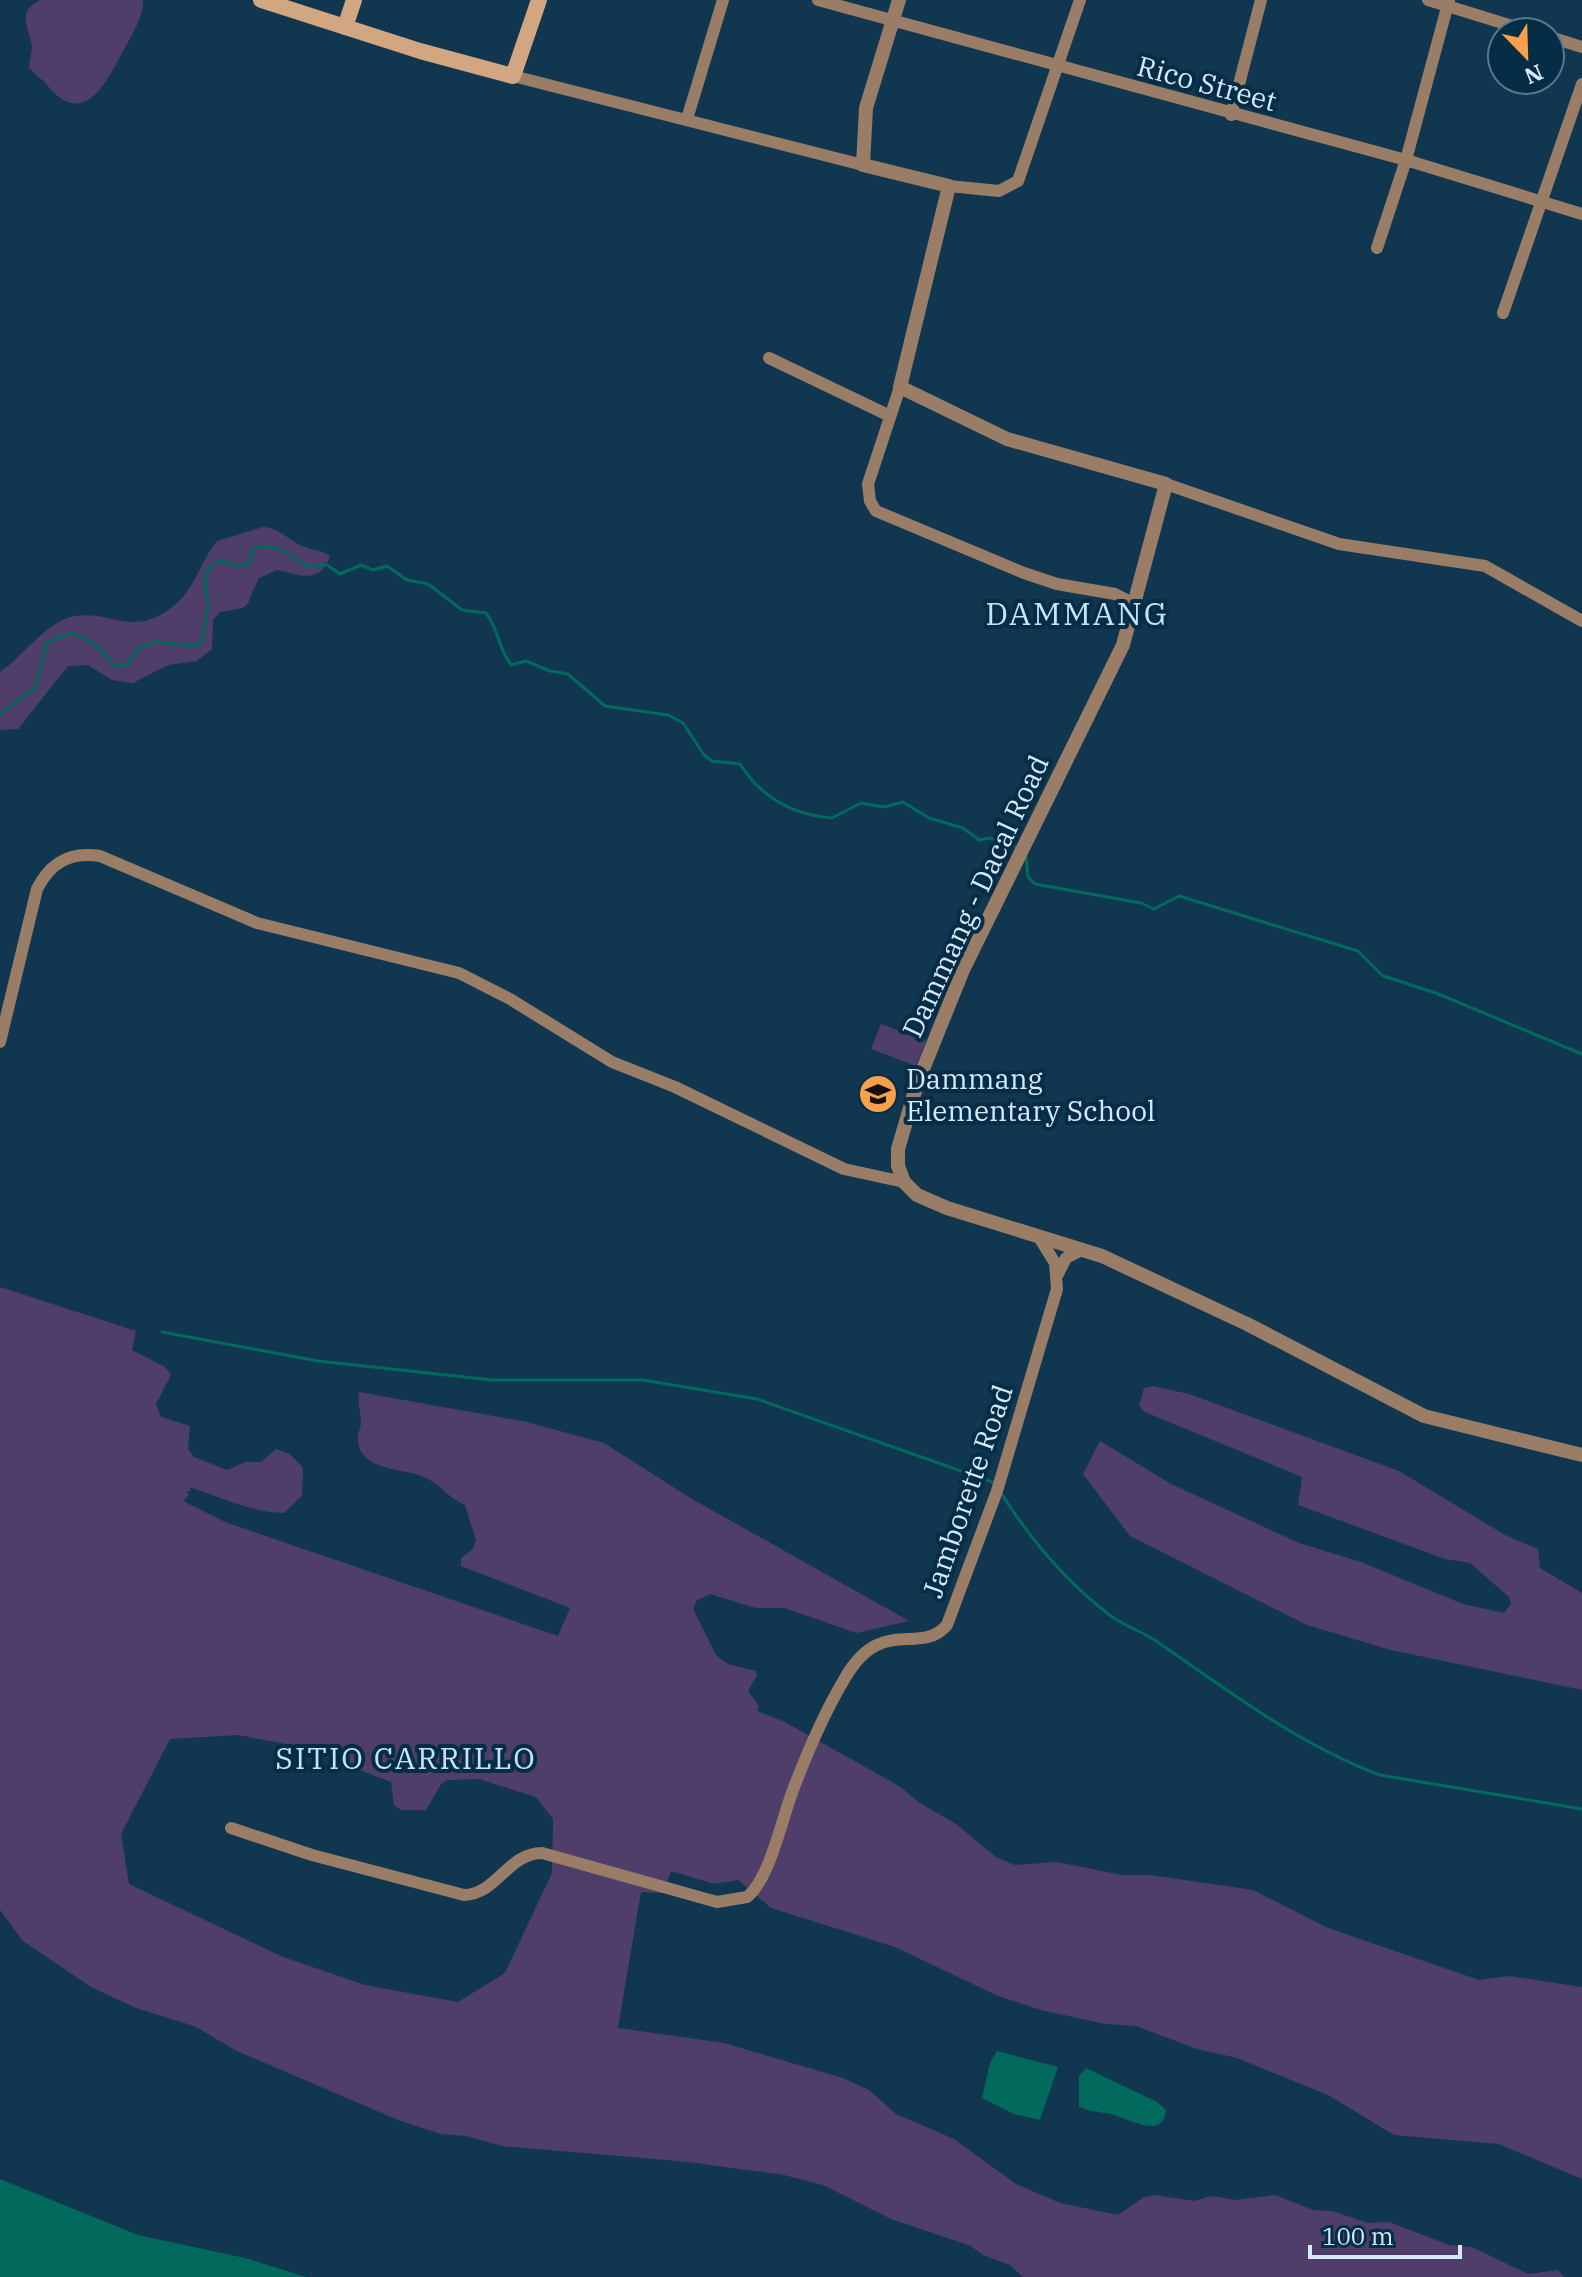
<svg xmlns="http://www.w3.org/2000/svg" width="1582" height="2277" font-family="'IBM Plex Serif',serif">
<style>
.green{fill:#4f3e6a;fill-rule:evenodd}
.water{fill:#026a5d}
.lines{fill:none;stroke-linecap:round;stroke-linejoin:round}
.stream{stroke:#026a5d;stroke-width:3}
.minor{stroke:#997d66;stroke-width:12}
.tertiary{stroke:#997d66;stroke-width:14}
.secondary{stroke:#d2a681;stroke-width:16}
.labels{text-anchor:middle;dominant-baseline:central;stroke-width:8;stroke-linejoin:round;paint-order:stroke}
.street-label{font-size:28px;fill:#d5e9f9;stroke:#052d45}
.poi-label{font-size:28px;fill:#d5e9f9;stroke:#052d45;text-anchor:start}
.neighbourhood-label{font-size:30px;letter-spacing:2px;fill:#c8e3f8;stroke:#052d45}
.quarter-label{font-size:32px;letter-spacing:2px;fill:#c8e3f8;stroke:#052d45}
</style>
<rect width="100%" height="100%" fill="#113750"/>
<g class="green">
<path d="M 40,0 L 143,0 C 144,18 130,37 122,53 C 105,85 83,129 47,85 C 41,78 34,75 29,67 C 29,61 32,54 32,47 C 30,27 15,13 40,0 Z"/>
<path d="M 263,527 C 280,528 289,541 305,547 C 315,551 322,550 330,556 C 320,585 300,575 277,570 L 259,578 C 243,609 256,607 220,612 L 213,620 L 212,649 L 197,661 L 168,665 L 133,683 L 112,680 L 88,665 L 68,666 L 18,729 L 0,730 L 0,672 C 24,656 46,621 75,616 C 114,610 133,640 176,604 C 194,589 202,559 217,541 Z"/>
<path d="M 881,1024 L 926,1041 L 916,1066 L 871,1049 Z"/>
<path d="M 0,1287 L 136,1331 L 132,1350 L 165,1367 L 171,1375 L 156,1404 L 161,1417 L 190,1426 L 188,1449 L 194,1457 L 227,1470 L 245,1462 L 261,1462 L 276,1449 L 290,1454 L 303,1468 L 302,1496 L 284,1513 C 250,1512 221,1497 188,1487 L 191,1491 L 186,1491 L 189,1495 L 183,1501 L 225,1522 L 558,1636 L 570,1608 L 461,1566 L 461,1558 L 473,1549 L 476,1540 L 465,1505 C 448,1498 439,1483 424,1477 C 404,1468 359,1471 358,1440 C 357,1434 361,1428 361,1422 C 361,1411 357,1403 359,1392 L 527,1422 L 604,1443 L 692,1499 L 909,1621 L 856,1633 L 785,1608 L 756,1608 L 710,1594 L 697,1600 L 693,1609 L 716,1655 L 728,1664 L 756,1671 L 757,1675 L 748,1691 L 759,1706 L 757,1711 L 785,1722 L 899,1786 L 920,1803 L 956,1824 L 996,1857 L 1015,1865 L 1057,1862 L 1122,1875 L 1150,1875 L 1253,1890 L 1328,1928 L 1479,1980 L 1510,1976 L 1582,1987 L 1582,2179 L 1499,2144 L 1394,2135 L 1328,2095 L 1237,2058 L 1197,2049 L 1136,2026 L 1105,2024 L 1041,2010 L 998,1996 L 895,1947 L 771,1908 L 738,1880 L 714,1884 L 671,1871 L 663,1893 L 641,1892 L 618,2028 L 724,2043 L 843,2078 L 869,2090 L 896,2114 L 954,2139 L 1016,2184 L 1060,2203 L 1118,2215 L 1144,2197 L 1155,2195 L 1194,2201 L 1211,2196 L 1235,2200 L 1275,2195 L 1313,2210 L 1332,2211 L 1368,2223 L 1389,2222 L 1449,2245 L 1472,2247 L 1528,2274 L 1558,2270 L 1564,2277 L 1023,2277 L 1010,2265 L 983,2255 L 971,2246 L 891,2219 L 823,2185 L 784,2175 L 689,2162 L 502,2146 L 466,2136 L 441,2134 L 398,2120 L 237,2051 L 194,2026 L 136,2008 L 91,1987 L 23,1941 L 0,1910 ZM 238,1735 L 297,1746 L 391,1782 L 394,1805 L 401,1810 L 426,1810 L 441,1784 L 448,1780 L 479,1779 L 536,1797 L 553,1819 L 552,1873 L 505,1973 L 458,2002 L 365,1985 L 283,1957 L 129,1884 L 121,1834 L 170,1739 Z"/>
<path d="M 1153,1386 L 1189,1394 L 1399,1471 L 1505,1535 L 1538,1549 L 1540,1568 L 1582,1593 L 1582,1690 L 1391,1650 L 1307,1625 L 1130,1536 L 1083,1474 L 1100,1441 L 1171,1484 L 1299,1543 L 1361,1562 L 1463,1604 L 1504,1613 L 1511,1604 L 1509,1597 L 1470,1563 L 1445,1559 L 1298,1505 L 1302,1477 L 1145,1412 L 1139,1406 L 1144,1388 Z"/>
</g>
<g class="water">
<path d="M 997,2051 L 1058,2067 L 1040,2120 L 1014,2114 L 982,2098 L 990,2063 Z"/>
<path d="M 1086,2068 L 1157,2102 L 1166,2110 C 1163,2141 1128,2118 1111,2114 C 1100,2112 1089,2111 1079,2107 L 1079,2076 Z"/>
<path d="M 0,2179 L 138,2235 L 245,2258 L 306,2277 L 0,2277 Z"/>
</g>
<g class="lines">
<g class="stream">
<path d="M 0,714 L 35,688 L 47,642 L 72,633 L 95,644 L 115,666 L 127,665 L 140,647 L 157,642 L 194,646 L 202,641 L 208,605 L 205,580 L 209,567 L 220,561 L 239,566 L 250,562 L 253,549 C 275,540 290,556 308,567 L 327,565 L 340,574 L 361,565 L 373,570 L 387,566 L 407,580 L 428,584 L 462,610 L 486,613 C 498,628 498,647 511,665 L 526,661 L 550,671 L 568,674 L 605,706 L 668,715 L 683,723 L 704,755 L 712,761 L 740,764 C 761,797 793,815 832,818 L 861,803 L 884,807 L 903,802 L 929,818 L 963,828 L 979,840 L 990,838 L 1017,847"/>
<path d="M 1026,856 L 1028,877 L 1035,884 L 1141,903 L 1154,909 L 1179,896 L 1358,951 L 1383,976 L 1436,993 L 1582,1054"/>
<path d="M 162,1332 L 318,1361 L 492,1380 L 643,1380 L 757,1399 L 995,1483"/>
<path d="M 1001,1493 C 1031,1540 1066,1582 1111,1616 C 1126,1627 1144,1632 1159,1643 C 1230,1692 1298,1744 1380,1775 L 1582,1809"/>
</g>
<g class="minor">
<path d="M 818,0 L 1406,160 L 1582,214"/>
<path d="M 1428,0 L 1532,32"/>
<path d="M 1550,37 L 1582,47"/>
<path d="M 513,76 L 863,165"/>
<path d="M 1231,115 L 1261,0"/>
<path d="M 687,119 L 723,0"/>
<path d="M 949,186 L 999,191 L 1018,181 L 1080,0"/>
<path d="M 1377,248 L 1406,160 L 1449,0"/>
<path d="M 1503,313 L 1582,84"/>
<path d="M 769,358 L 890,416"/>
<path d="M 900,387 L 868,484 L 870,501 L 876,511 L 1024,573 L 1057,584 L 1115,594 L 1135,604"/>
<path d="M 1166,484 L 1339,544 L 1485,566 L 1582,621"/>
<path d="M 0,1042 L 37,889 C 50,863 70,851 100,856 L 257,923 L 459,973 L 510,999 L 612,1062 L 675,1087 L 844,1169 L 904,1182"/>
<path d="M 1058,1274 L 1066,1258 L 1082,1250"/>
<path d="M 231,1828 L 312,1855 L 464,1895 C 497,1894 508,1853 542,1853 L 717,1902 L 747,1897 C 770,1879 782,1818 793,1790 C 807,1753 824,1713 845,1678 C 882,1614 919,1657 947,1625 L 997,1491 L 1057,1289 L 1055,1263 L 1039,1237"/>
</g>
<path class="tertiary" d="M 899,0 L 866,108 L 863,165 L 949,186 L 900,387 L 1007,439 L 1166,484 L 1123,645 L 963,970 L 917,1084 L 898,1149 L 898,1166 L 904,1182 L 917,1195 L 947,1208 L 1102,1256 L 1247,1324 L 1424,1416 L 1582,1455"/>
<g class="secondary">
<path d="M 261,0 L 420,51 L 513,76 L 539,0"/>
<path d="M 345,27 L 354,0"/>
</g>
</g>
<defs>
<g id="school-disc" transform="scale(2)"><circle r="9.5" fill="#f9a04d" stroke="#052d45"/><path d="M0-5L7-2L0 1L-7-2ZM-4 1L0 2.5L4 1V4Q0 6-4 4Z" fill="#111"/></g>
</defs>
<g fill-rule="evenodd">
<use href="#school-disc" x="878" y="1094"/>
</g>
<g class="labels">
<g class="street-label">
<text transform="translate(1207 83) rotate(15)">Rico Street</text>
<text transform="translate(975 896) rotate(-65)">Dammang - Dacal Road</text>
<text transform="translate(967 1491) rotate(-71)">Jamborette Road</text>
</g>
<g class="poi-label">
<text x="906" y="1078">Dammang<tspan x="906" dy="32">Elementary School</tspan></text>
</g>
<g class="neighbourhood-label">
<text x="406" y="1757">SITIO CARRILLO</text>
</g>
<g class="quarter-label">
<text x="1077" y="613">DAMMANG</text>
</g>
</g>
<g transform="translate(1526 56) rotate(157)"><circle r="38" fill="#052d45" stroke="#58788d" stroke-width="2"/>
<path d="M0-6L14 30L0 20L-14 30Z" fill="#f9a04d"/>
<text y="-12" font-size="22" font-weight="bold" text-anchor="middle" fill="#d5e9f9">N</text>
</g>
<path d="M1310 2245v12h150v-12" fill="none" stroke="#d5e9f9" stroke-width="4"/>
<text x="1322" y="2245" font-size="24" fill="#d5e9f9" stroke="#052d45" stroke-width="6" paint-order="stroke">100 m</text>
</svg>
